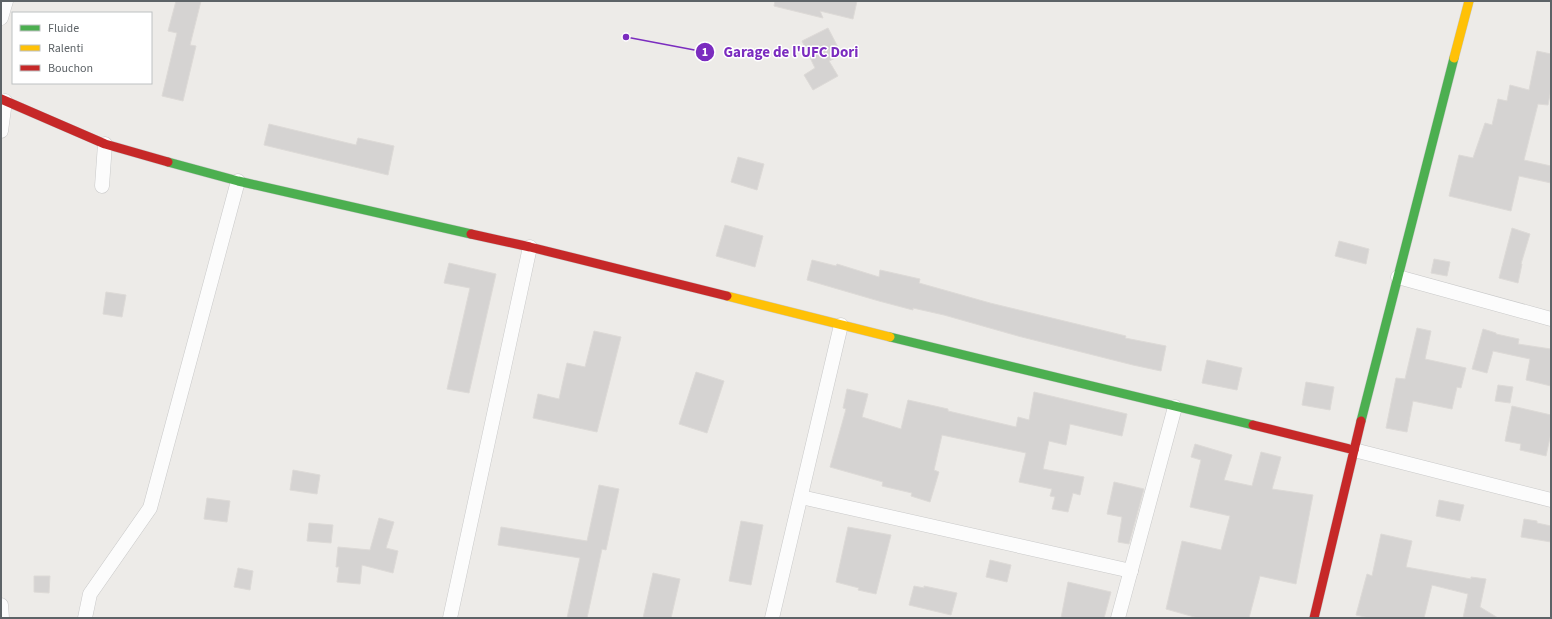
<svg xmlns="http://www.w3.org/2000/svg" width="1552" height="619" font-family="'Source Sans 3',sans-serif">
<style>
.building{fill:#d5d3d2;stroke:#dddad7}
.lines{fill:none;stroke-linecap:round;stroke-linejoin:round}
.street-casing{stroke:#c9c9c9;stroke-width:15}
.fast-casing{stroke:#c8c9c9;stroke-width:10}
.slow-casing{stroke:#c8c9c9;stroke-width:10}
.jam-casing{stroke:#c8c9c9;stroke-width:10}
.street{stroke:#fcfcfc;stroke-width:14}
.fast{stroke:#4caf50;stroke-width:9}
.slow{stroke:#ffc107;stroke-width:9}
.jam{stroke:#c62828;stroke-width:9}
.leader{fill:none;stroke:#7b2cbf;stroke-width:1.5}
.callout-dot{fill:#7b2cbf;stroke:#fff;stroke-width:1.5}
.mark-label{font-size:12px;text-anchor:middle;font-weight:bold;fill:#fff}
.callout-label{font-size:15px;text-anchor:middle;font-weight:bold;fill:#7b2cbf;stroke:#fff;stroke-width:3;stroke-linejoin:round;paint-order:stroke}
</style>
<rect width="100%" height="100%" fill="#edebe8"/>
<g class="building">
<path d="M 176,1 L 201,1 L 190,45 L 196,46 L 183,101 L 162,96 L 177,33 L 168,31 Z"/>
<path d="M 775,1 L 857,1 L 853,19 L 820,11 L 823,18 L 774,6 Z"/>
<path d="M 828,28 L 842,55 L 829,61 L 838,76 L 813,90 L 804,75 L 815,68 L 802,41 Z"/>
<path d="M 1537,51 L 1551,54 L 1551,89 L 1548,105 L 1538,104 L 1524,160 L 1551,166 L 1551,183 L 1519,176 L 1511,211 L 1449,196 L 1459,155 L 1473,158 L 1485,123 L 1492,125 L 1498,99 L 1507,101 L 1510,85 L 1529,90 Z"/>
<path d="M 269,124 L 356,145 L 358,138 L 394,146 L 388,175 L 264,145 Z"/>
<path d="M 738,157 L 764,164 L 757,190 L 731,182 Z"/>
<path d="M 725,225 L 763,236 L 755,267 L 716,256 Z"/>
<path d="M 1512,228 L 1530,234 L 1521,264 L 1522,264 L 1518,283 L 1499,278 Z"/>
<path d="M 1339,241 L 1369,249 L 1366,264 L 1335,256 Z"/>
<path d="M 1434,259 L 1450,262 L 1447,276 L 1431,273 Z"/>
<path d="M 812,260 L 836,266 L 837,264 L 879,277 L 880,270 L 920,279 L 919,283 L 990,303 L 1126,336 L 1125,338 L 1166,346 L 1161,371 L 1133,365 L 1018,336 L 944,315 L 913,308 L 913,310 L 879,301 L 807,280 Z"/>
<path d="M 449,263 L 496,274 L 469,393 L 447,389 L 470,288 L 444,283 Z"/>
<path d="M 106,292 L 126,295 L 122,317 L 103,314 Z"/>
<path d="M 1417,328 L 1431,331 L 1425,359 L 1466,368 L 1461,388 L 1457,387 L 1452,409 L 1413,401 L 1407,432 L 1386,428 L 1396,378 L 1405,379 Z"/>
<path d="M 1483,329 L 1496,333 L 1496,334 L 1519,339 L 1518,344 L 1551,349 L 1551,386 L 1526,380 L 1530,359 L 1493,351 L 1487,373 L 1472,369 Z"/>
<path d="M 594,331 L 621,337 L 597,432 L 533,418 L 538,394 L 559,399 L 567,363 L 585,367 Z"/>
<path d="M 1207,360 L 1242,368 L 1237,390 L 1202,383 Z"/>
<path d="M 696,372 L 724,381 L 707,433 L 679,424 Z"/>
<path d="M 1306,382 L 1334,387 L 1330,410 L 1302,405 Z"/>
<path d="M 1498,385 L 1513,387 L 1510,403 L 1495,401 Z"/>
<path d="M 847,389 L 868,394 L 862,417 L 901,429 L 908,400 L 948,409 L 948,411 L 1016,427 L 1018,417 L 1029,420 L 1034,392 L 1127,414 L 1122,436 L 1070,424 L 1066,445 L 1049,441 L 1043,469 L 1084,477 L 1080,495 L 1073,493 L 1068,512 L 1052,509 L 1055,497 L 1050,496 L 1052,489 L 1019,482 L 1026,453 L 942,435 L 934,470 L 939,472 L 930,502 L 911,496 L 912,493 L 882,486 L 883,482 L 830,467 L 846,409 L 843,408 Z"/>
<path d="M 1512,406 L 1551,415 L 1551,433 L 1546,456 L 1520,450 L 1521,444 L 1505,441 Z"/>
<path d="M 1195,444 L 1232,455 L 1224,480 L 1252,486 L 1261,452 L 1281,457 L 1272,489 L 1313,495 L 1296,584 L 1260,576 L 1249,618 L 1198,618 L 1166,609 L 1182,541 L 1221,550 L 1230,516 L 1190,507 L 1201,460 L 1191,457 Z"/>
<path d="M 293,470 L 320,475 L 317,494 L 290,490 Z"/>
<path d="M 1114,482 L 1144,489 L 1129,544 L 1118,542 L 1122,517 L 1107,514 Z"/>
<path d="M 599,485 L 619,489 L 606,550 L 602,549 L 587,618 L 567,618 L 580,558 L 498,545 L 501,527 L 587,541 Z"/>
<path d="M 207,498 L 230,501 L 227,522 L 204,519 Z"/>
<path d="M 1439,500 L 1464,505 L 1460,521 L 1436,516 Z"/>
<path d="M 379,518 L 394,522 L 386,548 L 398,551 L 393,573 L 362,565 L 360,584 L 337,582 L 339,567 L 336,567 L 338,547 L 370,550 Z"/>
<path d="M 1524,519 L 1537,521 L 1537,523 L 1551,526 L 1551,542 L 1521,537 Z"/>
<path d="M 741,521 L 763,525 L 751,585 L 729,581 Z"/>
<path d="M 309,523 L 333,525 L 331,543 L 307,541 Z"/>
<path d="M 848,527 L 891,535 L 876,594 L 858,590 L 859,588 L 836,582 Z"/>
<path d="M 1381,534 L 1412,541 L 1406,567 L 1471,579 L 1471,577 L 1486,579 L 1480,607 L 1498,618 L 1463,618 L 1468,594 L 1432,585 L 1424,618 L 1369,618 L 1356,615 L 1367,574 L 1372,576 Z"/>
<path d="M 990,560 L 1011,565 L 1007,582 L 986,577 Z"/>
<path d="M 238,568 L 253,571 L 250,590 L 234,587 Z"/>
<path d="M 653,573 L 680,579 L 671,618 L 643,618 Z"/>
<path d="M 34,576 L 50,576 L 49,593 L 34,592 Z"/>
<path d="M 1068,582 L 1111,592 L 1104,618 L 1061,618 Z"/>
<path d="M 914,586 L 924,588 L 924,586 L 957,593 L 951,615 L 909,605 Z"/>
</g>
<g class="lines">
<g class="street-casing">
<g id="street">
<path d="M 1,18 L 6,1"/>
<path d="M 1,131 L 5,101"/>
<path d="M 102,186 L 105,144"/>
<path d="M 1398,277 L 1551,319"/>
<path d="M 1354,450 L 1551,500"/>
<path d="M 801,497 L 1131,571"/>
<path d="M 1,605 L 2,618"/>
<path d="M 85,618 L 90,594 L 150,508 L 238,181"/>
<path d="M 450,618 L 530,247"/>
<path d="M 772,618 L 841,325"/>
<path d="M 1118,618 L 1175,407"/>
</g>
</g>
<g class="fast-casing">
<g id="fast">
<path d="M 168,162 L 238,181 L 471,234"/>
<path d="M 890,337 L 1253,425"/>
<path d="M 1361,421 L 1454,58"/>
</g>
</g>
<g class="slow-casing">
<g id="slow">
<path d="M 1454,58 L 1469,1"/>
<path d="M 727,296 L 890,337"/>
</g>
</g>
<g class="jam-casing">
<g id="jam">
<path d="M 1,99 L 105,144 L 168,162"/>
<path d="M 471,234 L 530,247 L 727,296"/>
<path d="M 1253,425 L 1354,450"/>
<path d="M 1314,618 L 1361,421"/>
</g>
</g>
<use href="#street" class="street"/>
<use href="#fast" class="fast"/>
<use href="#slow" class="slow"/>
<use href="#jam" class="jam"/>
</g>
<path class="leader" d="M626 37L705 52"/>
<g class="callout-dot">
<circle cx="626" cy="37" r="4"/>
<circle cx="705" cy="52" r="10"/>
</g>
<g class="mark-label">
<text x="705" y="56">1</text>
</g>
<g class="callout-label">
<text x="791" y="57">Garage de l'UFC Dori</text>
</g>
<rect width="1552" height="619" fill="none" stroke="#5d6367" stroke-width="4"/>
<rect x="12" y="12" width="140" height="72" fill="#ffffff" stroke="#bec1c2"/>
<rect x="20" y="25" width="20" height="6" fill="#4caf50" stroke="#bec1c2"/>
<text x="48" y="32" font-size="12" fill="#5d6367">Fluide</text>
<rect x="20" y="45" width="20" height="6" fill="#ffc107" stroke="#bec1c2"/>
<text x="48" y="52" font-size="12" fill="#5d6367">Ralenti</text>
<rect x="20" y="65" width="20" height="6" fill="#c62828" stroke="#bec1c2"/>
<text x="48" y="72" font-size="12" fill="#5d6367">Bouchon</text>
</svg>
